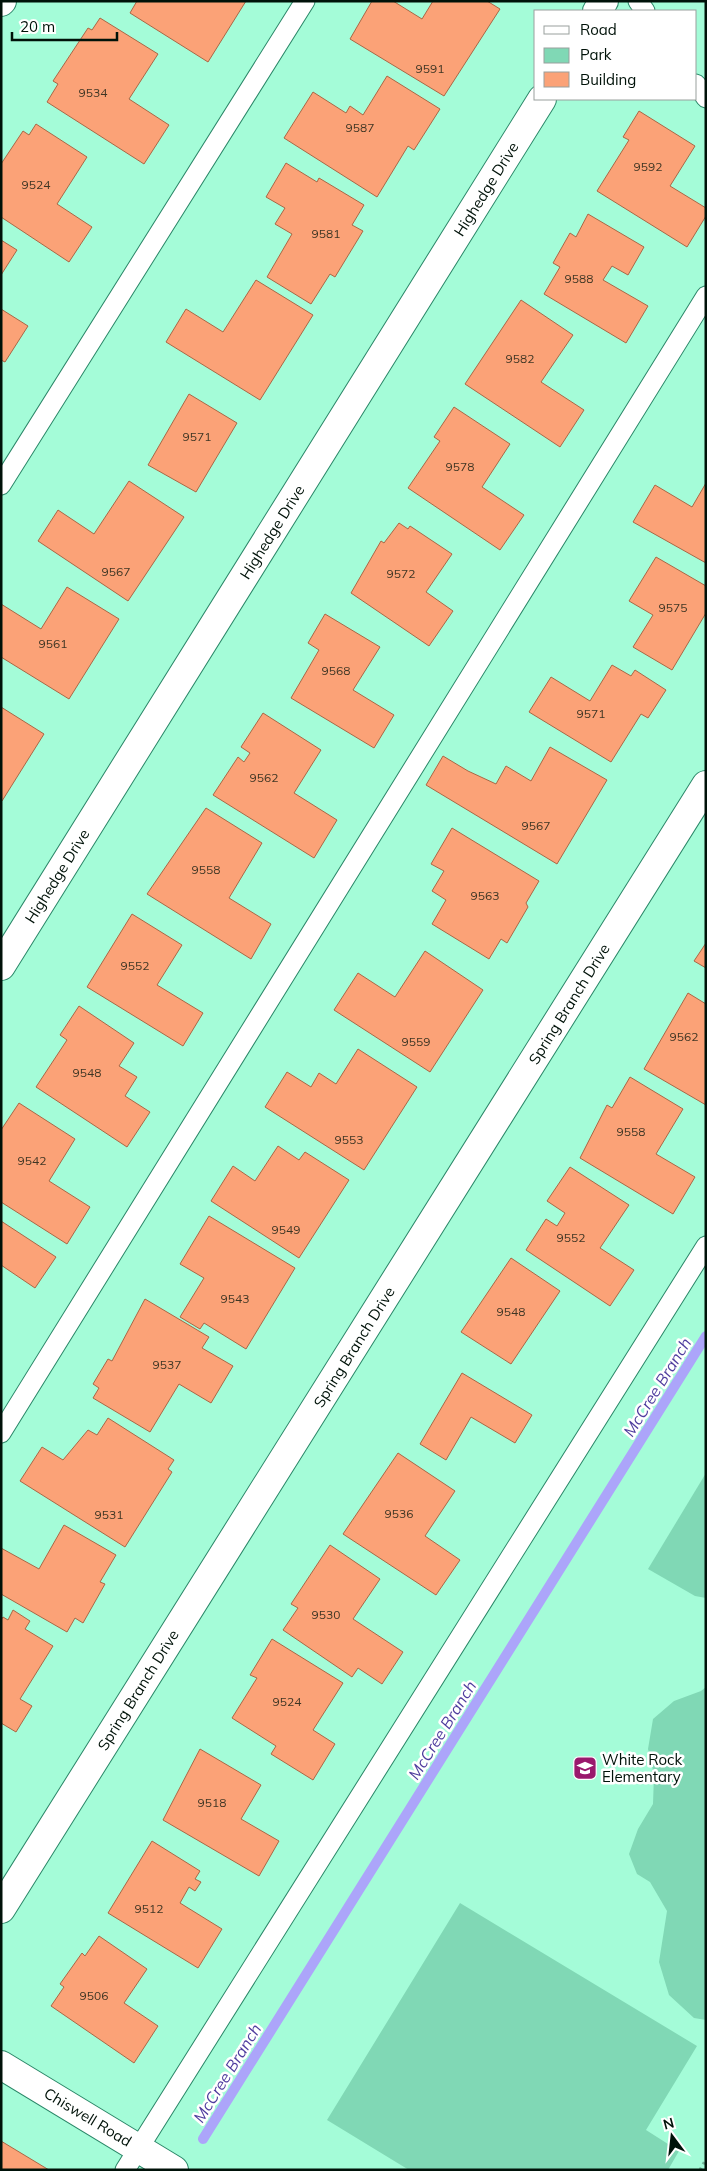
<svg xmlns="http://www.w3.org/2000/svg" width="707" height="2171" font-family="Mulish,sans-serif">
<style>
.green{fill:#80d8b5}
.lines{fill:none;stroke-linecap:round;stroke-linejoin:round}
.stream{stroke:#aca5fa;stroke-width:10}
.building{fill:#fba277;stroke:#aa6745}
.lane-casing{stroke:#2b8768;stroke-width:21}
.street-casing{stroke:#2b8768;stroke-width:30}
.path{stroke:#71b498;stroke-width:3;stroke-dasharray:2.5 4;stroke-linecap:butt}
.lane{stroke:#fff;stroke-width:19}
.street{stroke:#fff;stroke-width:28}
.labels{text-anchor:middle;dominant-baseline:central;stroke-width:5;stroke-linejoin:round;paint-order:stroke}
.number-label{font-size:12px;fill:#3f3624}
.street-label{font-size:15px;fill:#001209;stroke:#fff}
.poi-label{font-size:15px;fill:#001209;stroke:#fff;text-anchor:start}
.water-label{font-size:16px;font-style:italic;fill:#4f3d9e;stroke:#fff}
</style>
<rect width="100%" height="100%" fill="#a4fcd8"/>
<g class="green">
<path d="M 706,1473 L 706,1598 L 695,1596 L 648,1569 Z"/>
<path d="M 706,1687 L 706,2020 L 694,2018 L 669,1995 L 659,1962 L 667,1911 L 650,1882 L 637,1874 L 629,1854 L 638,1829 L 653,1804 L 654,1775 L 648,1749 L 653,1719 L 674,1701 L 701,1691 Z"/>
<path d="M 460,1903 L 697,2046 L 646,2130 L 679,2151 L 668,2170 L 409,2170 L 327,2120 Z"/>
</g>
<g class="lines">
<path class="stream" d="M 203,2139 L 706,1336"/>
</g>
<g class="building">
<path d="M 137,1 L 246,1 L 208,62 L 130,13 Z"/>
<path d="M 372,1 L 393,1 L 422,19 L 433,1 L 487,1 L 500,9 L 444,96 L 350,39 Z"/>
<path d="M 100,18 L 158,54 L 129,99 L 169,125 L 144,164 L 47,102 L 58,84 L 53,81 L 88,28 L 92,30 Z"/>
<path d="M 387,76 L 440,109 L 414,150 L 408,146 L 377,197 L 284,138 L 313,92 L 346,113 L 350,106 L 363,115 Z"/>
<path d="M 639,111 L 695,146 L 670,186 L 706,208 L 706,216 L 687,247 L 597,191 L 629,140 L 623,137 Z"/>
<path d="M 36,124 L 87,157 L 57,204 L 92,227 L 69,262 L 1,217 L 1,164 L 23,131 L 29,135 Z"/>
<path d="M 286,163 L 317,182 L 319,178 L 364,205 L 352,225 L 363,231 L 335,277 L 330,274 L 311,304 L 267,277 L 292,234 L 275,224 L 285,208 L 266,197 Z"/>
<path d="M 588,214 L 644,247 L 628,275 L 612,266 L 603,280 L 648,306 L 626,343 L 544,294 L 560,267 L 553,263 L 570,233 L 576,237 Z"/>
<path d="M 1,240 L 17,250 L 1,275 Z"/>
<path d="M 256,280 L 313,315 L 260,400 L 166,342 L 186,309 L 223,332 Z"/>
<path d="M 521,300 L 573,335 L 541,382 L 584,410 L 560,447 L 465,384 Z"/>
<path d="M 1,309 L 28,326 L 5,362 L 1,360 Z"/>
<path d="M 189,394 L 237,423 L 196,492 L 148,465 Z"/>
<path d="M 454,407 L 510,444 L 482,487 L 524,515 L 500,550 L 408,488 L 440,441 L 434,437 Z"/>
<path d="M 129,481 L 184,517 L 128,601 L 38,541 L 58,510 L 94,534 Z"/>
<path d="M 706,483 L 706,563 L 633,522 L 655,485 L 692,507 Z"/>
<path d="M 399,523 L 408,529 L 410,526 L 452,554 L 426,592 L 453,611 L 429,646 L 351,593 L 381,541 L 384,543 Z"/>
<path d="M 656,557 L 706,586 L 706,613 L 672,670 L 633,647 L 653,615 L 629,601 Z"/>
<path d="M 67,587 L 119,619 L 69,699 L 1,657 L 1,604 L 41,629 Z"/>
<path d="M 325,614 L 380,647 L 353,690 L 394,715 L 374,748 L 291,698 L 319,650 L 308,643 Z"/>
<path d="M 612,665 L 631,676 L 635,670 L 666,690 L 648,718 L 641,714 L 611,762 L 529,712 L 551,677 L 590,701 Z"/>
<path d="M 1,707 L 44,734 L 2,801 L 1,801 Z"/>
<path d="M 263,713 L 321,750 L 294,793 L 337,820 L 314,858 L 213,795 L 238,757 L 244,762 L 250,753 L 241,747 Z"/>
<path d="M 550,747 L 607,780 L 557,864 L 426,785 L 443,756 L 468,771 L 496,784 L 506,766 L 531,781 Z"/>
<path d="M 206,808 L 262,843 L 229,898 L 271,924 L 251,959 L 147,894 Z"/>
<path d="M 452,828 L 539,881 L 526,903 L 528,907 L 507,943 L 501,939 L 489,959 L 432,924 L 446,900 L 432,891 L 444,871 L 431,864 Z"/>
<path d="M 132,914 L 182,945 L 157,985 L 203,1013 L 183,1046 L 87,987 Z"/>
<path d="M 706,943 L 706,968 L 694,961 Z"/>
<path d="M 425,951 L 483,990 L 430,1072 L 334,1010 L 358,973 L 395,997 Z"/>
<path d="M 688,993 L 706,1004 L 706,1105 L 644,1069 Z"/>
<path d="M 79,1006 L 134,1043 L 119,1066 L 137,1077 L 125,1096 L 150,1112 L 127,1147 L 36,1087 L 67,1040 L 60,1035 Z"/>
<path d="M 358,1049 L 417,1087 L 364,1170 L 265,1107 L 287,1072 L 311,1087 L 319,1073 L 336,1084 Z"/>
<path d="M 630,1077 L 683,1109 L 656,1154 L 695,1177 L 673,1214 L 580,1158 L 607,1105 L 612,1108 Z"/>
<path d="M 19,1103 L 75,1139 L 49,1181 L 90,1207 L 67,1244 L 1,1202 L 1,1130 Z"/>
<path d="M 278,1146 L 299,1160 L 305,1152 L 349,1180 L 299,1258 L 211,1201 L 233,1166 L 255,1181 Z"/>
<path d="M 570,1167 L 629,1205 L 600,1248 L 634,1270 L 610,1306 L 526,1250 L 546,1219 L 557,1226 L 565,1213 L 547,1201 Z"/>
<path d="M 209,1216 L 295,1268 L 246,1349 L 204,1323 L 200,1329 L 180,1317 L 204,1278 L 180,1264 Z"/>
<path d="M 1,1221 L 56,1257 L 35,1288 L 1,1265 Z"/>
<path d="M 511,1258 L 560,1291 L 511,1364 L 461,1332 Z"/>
<path d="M 145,1299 L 209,1337 L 202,1348 L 233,1366 L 211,1403 L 179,1384 L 150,1432 L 93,1398 L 99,1388 L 93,1384 L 108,1359 L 112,1361 Z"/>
<path d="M 462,1373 L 532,1415 L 515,1443 L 471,1417 L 446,1460 L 420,1444 Z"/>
<path d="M 108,1418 L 174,1460 L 168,1469 L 172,1472 L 125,1547 L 20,1481 L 42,1447 L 63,1460 L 88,1430 L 97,1435 Z"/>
<path d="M 398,1453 L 455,1491 L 425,1536 L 460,1560 L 436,1595 L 343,1534 Z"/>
<path d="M 64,1525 L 116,1555 L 100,1582 L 105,1584 L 83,1623 L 75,1618 L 67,1632 L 1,1594 L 1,1548 L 39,1569 Z"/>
<path d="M 330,1545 L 380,1579 L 353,1619 L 403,1652 L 382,1684 L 358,1668 L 352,1677 L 283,1630 L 298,1608 L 291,1604 Z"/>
<path d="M 13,1610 L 30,1621 L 25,1629 L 53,1646 L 20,1699 L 32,1706 L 16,1732 L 1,1723 L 1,1620 L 3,1617 L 8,1620 Z"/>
<path d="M 272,1639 L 343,1683 L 313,1730 L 335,1744 L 313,1780 L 271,1754 L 276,1746 L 232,1718 L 257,1678 L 250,1675 Z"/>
<path d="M 200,1749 L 261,1785 L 241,1819 L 279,1841 L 259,1876 L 163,1820 Z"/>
<path d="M 152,1841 L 200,1871 L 195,1879 L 201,1882 L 195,1891 L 189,1887 L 180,1903 L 222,1929 L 198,1968 L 108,1913 Z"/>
<path d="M 99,1936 L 147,1969 L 124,2003 L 158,2026 L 134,2063 L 51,2006 L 64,1987 L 60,1984 L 82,1953 L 85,1956 Z"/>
<path d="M 1,2141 L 49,2170 L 1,2170 Z"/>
</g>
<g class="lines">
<g class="lane-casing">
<g id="lane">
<path d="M 638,1 L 645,11"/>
<path d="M 696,84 L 706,98"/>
<path d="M 1,485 L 305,1"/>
<path d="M 1,1433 L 706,296"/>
<path d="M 125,2170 L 706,1246"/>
</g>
</g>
<g class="street-casing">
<g id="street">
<path d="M 1,2 L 2,1"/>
<path d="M 597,11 L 604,1"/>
<path d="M 1,966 L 542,99"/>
<path d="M 1,1909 L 706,785"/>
<path d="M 1,2065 L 174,2170"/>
</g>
</g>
<path class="path" d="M 700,2170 L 706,2159"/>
<use href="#lane" class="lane"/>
<use href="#street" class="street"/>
</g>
<defs>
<g id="school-square" transform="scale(1.25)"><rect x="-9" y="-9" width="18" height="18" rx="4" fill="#9a196d" stroke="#fff"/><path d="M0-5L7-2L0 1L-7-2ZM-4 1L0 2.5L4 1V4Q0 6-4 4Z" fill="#fff"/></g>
</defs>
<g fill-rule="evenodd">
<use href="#school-square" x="585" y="1768"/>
</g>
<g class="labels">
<g class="number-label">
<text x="430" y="68">9591</text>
<text x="93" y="92">9534</text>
<text x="360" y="127">9587</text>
<text x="648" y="166">9592</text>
<text x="36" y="184">9524</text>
<text x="326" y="233">9581</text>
<text x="579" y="278">9588</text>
<text x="520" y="358">9582</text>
<text x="197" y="436">9571</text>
<text x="460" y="466">9578</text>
<text x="116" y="571">9567</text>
<text x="401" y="573">9572</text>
<text x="673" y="607">9575</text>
<text x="53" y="643">9561</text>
<text x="336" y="670">9568</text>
<text x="591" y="713">9571</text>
<text x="264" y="777">9562</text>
<text x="536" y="825">9567</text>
<text x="206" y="869">9558</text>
<text x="485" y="895">9563</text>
<text x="135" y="965">9552</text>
<text x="684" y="1036">9562</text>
<text x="416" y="1041">9559</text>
<text x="87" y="1072">9548</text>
<text x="631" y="1131">9558</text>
<text x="349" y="1139">9553</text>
<text x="32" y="1160">9542</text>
<text x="286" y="1229">9549</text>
<text x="571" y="1237">9552</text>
<text x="235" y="1298">9543</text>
<text x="511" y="1311">9548</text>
<text x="167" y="1364">9537</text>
<text x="399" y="1513">9536</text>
<text x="109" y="1514">9531</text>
<text x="326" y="1614">9530</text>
<text x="287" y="1701">9524</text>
<text x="212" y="1802">9518</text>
<text x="149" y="1908">9512</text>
<text x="94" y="1995">9506</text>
</g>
<g class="street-label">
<text transform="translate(486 189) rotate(-58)">Highedge Drive</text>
<text transform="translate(272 532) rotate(-58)">Highedge Drive</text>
<text transform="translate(57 876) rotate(-58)">Highedge Drive</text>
<text transform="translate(569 1004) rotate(-58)">Spring Branch Drive</text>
<text transform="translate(354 1347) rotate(-58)">Spring Branch Drive</text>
<text transform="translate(138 1690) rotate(-58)">Spring Branch Drive</text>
<text transform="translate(88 2117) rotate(31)">Chiswell Road</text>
</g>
<g class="poi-label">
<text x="602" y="1759">White Rock<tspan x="602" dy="17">Elementary</tspan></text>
</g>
<g class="water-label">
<text transform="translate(657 1387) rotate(-58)">McCree Branch</text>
<text transform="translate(442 1730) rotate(-58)">McCree Branch</text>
<text transform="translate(227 2073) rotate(-58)">McCree Branch</text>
</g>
</g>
<rect width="707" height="2171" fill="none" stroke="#001209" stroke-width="5"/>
<rect x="534" y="10" width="162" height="90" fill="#ffffff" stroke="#99a09d"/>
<rect x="544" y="26" width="25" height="8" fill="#ffffff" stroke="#99a09d"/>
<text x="580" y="35" font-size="15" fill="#001209">Road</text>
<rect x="544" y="48" width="25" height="15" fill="#80d8b5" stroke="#99a09d"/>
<text x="580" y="60" font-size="15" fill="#001209">Park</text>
<rect x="544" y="72" width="25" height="15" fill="#fba277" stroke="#99a09d"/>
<text x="580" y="85" font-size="15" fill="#001209">Building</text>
<g transform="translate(672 2136) rotate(345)" stroke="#ffffff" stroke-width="4" paint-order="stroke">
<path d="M0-4L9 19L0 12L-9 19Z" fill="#001209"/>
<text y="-8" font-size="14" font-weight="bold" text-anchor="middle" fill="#001209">N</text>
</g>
<path d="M12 32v8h105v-8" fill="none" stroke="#001209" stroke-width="2.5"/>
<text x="20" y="32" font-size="15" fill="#001209" stroke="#ffffff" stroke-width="4" paint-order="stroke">20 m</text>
</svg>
